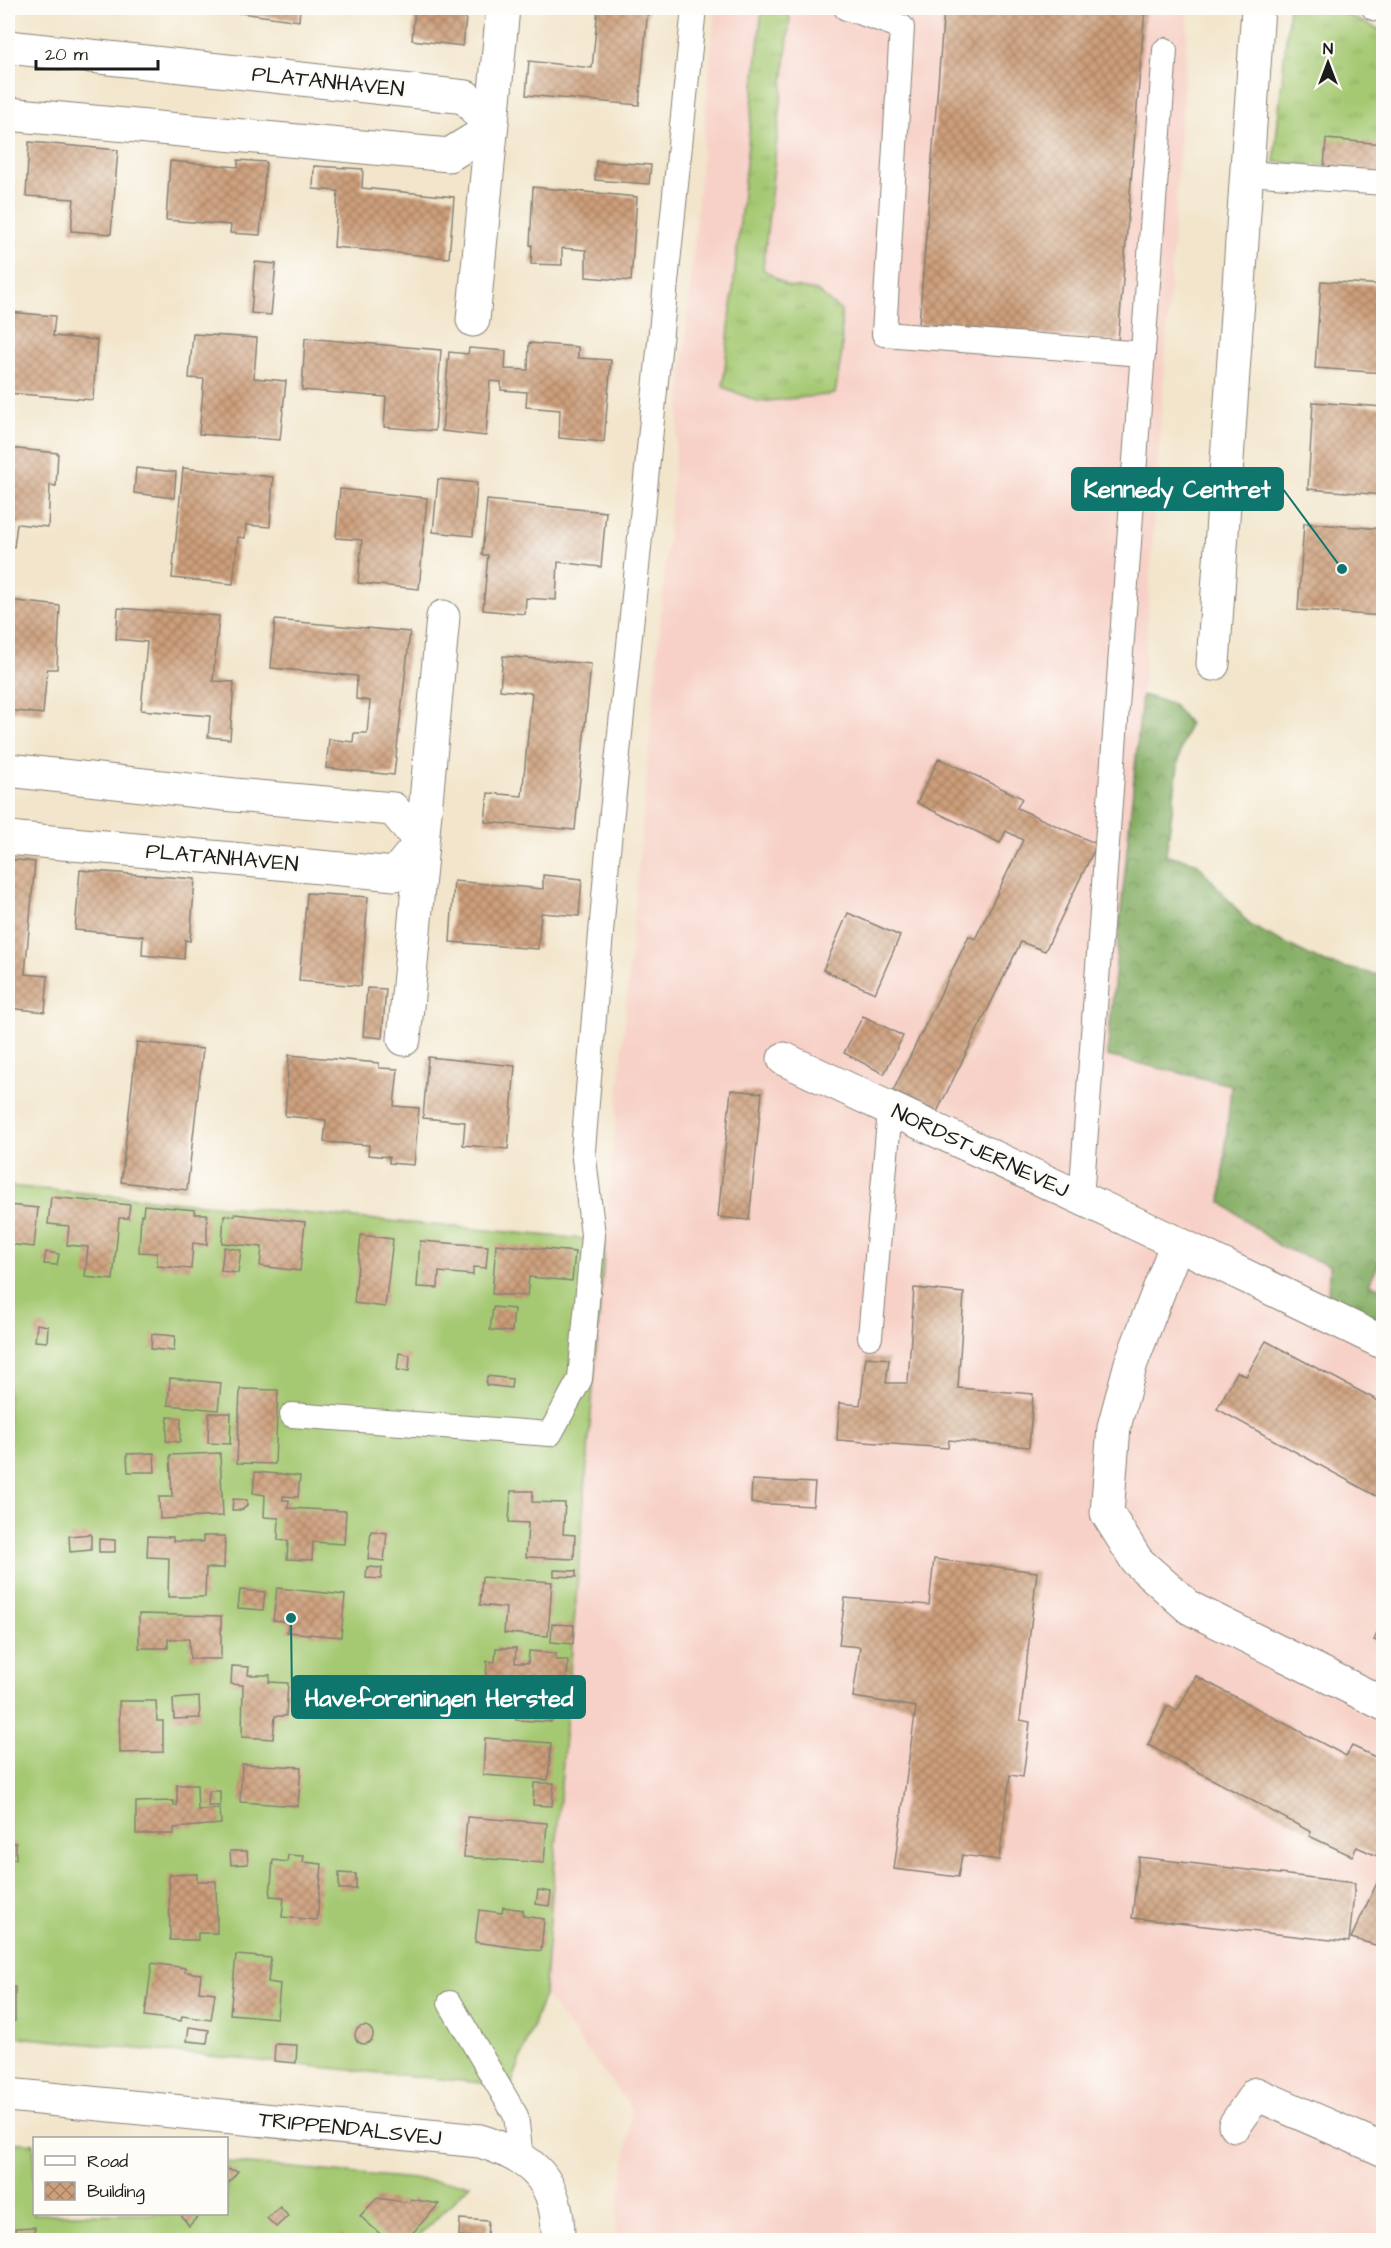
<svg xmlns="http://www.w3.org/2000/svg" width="1391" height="2248" font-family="'Architects Daughter',sans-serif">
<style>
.built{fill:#f7d1c7}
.grass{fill:url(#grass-tufts);stroke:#607247;stroke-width:1.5}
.forest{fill:url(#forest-crowns);stroke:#506440;stroke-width:1.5}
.garden{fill:#a5c972;stroke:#607247;stroke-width:1.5}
.building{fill:url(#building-cross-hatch)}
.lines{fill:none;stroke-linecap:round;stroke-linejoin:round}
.lane-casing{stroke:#878074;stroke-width:26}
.street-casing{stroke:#878074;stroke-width:35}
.secondary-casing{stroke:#878074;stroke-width:35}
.lane{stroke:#fff;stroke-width:24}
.street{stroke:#fff;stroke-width:33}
.secondary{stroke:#fff;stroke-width:33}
.labels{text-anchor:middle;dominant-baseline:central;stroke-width:5;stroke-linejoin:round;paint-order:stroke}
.street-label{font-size:22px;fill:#1c1c1c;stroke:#fdfcf7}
.leader{fill:none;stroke:#0f766e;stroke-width:2}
.callout-dot{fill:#0f766e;stroke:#fdfcf7;stroke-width:2}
.callout{fill:#0f766e;stroke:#0f766e;stroke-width:2}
.callout-label{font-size:24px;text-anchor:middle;font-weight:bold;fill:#fff}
</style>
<defs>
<pattern id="grass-tufts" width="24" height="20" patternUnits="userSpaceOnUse" patternTransform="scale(1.5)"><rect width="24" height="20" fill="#a5c972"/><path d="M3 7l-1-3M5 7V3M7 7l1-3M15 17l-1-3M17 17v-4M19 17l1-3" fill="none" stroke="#8dac62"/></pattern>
<pattern id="forest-crowns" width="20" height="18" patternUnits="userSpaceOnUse" patternTransform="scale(1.5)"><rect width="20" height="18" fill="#84ad64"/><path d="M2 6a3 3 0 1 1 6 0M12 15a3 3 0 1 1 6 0" fill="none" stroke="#6b8c52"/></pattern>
<pattern id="building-cross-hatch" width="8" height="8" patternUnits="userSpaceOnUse" patternTransform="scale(1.5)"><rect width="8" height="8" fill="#cd9f7b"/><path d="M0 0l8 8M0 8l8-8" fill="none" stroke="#a68164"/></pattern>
</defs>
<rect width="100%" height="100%" fill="#fdfcf7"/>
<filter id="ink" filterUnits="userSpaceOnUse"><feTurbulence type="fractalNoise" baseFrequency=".0167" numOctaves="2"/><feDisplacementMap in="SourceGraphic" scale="12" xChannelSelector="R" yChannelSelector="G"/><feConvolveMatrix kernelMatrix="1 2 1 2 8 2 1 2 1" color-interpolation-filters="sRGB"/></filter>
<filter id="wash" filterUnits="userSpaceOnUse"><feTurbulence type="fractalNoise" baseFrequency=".008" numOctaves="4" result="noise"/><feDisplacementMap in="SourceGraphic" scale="24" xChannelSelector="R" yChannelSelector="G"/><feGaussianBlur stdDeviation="1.35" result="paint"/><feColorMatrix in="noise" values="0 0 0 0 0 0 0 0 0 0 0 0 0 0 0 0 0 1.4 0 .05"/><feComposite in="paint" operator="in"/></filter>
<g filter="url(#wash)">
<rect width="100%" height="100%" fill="#f2e5cb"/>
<path class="built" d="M 715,8 L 1189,8 L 1118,1051 L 1383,1066 L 1383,2240 L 614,2240 L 632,2109 L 544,1995 L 605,1241 Z"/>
<g class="grass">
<path d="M 762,8 L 783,8 L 790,18 L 763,269 L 787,286 L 817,291 L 841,311 L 842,351 L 835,394 L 759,402 L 723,387 Z"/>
<path d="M 1289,8 L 1331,8 L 1383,31 L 1383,169 L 1274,162 Z"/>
</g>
<path class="forest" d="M 1142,695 L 1173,704 L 1189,724 L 1180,752 L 1166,855 L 1196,862 L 1251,926 L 1325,963 L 1383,976 L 1384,1253 L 1369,1284 L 1383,1288 L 1383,1327 L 1328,1300 L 1329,1265 L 1281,1247 L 1221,1202 L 1231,1085 L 1107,1056 Z"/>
<g class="garden">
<path d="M 8,1186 L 605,1241 L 544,1995 L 511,2086 L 8,2036 Z"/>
<path d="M 8,2142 L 34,2144 L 34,2214 L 226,2214 L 227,2162 L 470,2184 L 415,2240 L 8,2240 Z"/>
</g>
<g id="blocks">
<g class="building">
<path d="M 235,8 L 300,8 L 299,21 L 234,12 Z"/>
<path d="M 415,8 L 467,8 L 463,46 L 412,40 Z"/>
<path d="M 598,8 L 648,8 L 639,105 L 526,95 L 529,61 L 592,68 Z"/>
<path d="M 944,8 L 1145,9 L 1118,341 L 919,324 Z"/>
<path d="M 1326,139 L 1384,144 L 1384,174 L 1324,169 Z"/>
<path d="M 29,142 L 118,150 L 111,234 L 71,231 L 74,199 L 26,196 Z"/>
<path d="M 238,160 L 266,162 L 260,235 L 230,233 L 231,225 L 166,220 L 170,161 L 238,167 Z"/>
<path d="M 596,161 L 651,165 L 649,184 L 595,180 Z"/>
<path d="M 314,166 L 363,169 L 362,188 L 454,197 L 449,258 L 334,247 L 338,191 L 313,189 Z"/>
<path d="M 533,187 L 637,197 L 631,281 L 586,277 L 586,250 L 562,248 L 562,265 L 531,264 L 532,245 L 530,245 Z"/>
<path d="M 255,262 L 276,264 L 271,315 L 251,313 Z"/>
<path d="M 1321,281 L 1384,285 L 1384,373 L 1315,368 Z"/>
<path d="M 8,312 L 55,316 L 53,336 L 97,340 L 93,400 L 8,393 Z"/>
<path d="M 193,334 L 257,338 L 254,378 L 286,381 L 280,440 L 199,434 L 204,379 L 189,378 Z"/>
<path d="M 305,338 L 441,350 L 435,431 L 384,427 L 386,397 L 302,390 Z"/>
<path d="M 529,343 L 578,347 L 578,358 L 611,360 L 604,442 L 559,438 L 560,410 L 526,407 L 527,392 L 501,390 L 501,382 L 490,381 L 486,436 L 442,431 L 449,352 L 468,354 L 469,348 L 506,351 L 505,369 L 528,370 Z"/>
<path d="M 1313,402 L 1384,407 L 1384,495 L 1308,489 Z"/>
<path d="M 8,448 L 58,453 L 56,486 L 50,485 L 48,527 L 17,524 L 14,547 L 8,546 Z"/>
<path d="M 136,468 L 176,472 L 174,498 L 134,493 Z"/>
<path d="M 183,468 L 273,477 L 270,527 L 246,525 L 245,538 L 238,537 L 233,584 L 172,578 Z"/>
<path d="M 438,479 L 477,483 L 473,536 L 433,532 Z"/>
<path d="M 340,489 L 427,498 L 419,589 L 358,583 L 362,540 L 336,538 Z"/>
<path d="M 487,500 L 606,512 L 601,567 L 558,562 L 556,600 L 526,598 L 525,614 L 483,610 L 488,555 L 482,555 Z"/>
<path d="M 1304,523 L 1384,529 L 1384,616 L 1298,610 Z"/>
<path d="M 8,600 L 60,606 L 57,669 L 47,669 L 43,714 L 8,710 Z"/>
<path d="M 118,608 L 219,616 L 213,681 L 234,682 L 230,739 L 208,737 L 210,716 L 141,710 L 147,642 L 116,639 Z"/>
<path d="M 275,620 L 410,632 L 394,775 L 326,768 L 329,739 L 353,742 L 354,733 L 367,733 L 370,701 L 356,699 L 357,676 L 271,668 Z"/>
<path d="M 503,656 L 591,664 L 575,830 L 485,822 L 488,793 L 522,796 L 532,693 L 500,690 Z"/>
<path d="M 939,758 L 1022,798 L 1017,808 L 1097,844 L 1045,951 L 1021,942 L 937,1112 L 893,1091 L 969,936 L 975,939 L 1023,840 L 1006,831 L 1000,843 L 917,803 Z"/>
<path d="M 8,859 L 35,862 L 25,974 L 48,976 L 45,1012 L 8,1008 Z"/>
<path d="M 80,870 L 195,879 L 190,941 L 185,940 L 184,959 L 142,955 L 143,936 L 75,930 Z"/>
<path d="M 543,875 L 582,879 L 579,916 L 541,913 L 538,949 L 450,942 L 454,881 L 543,889 Z"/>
<path d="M 307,893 L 368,897 L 361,986 L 299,981 Z"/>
<path d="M 848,913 L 900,936 L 875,993 L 823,970 Z"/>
<path d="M 367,988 L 386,989 L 382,1038 L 363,1036 Z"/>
<path d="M 863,1016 L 903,1036 L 884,1074 L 844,1053 Z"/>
<path d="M 137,1042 L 203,1049 L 187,1190 L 121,1182 Z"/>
<path d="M 289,1055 L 379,1063 L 379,1068 L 398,1069 L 394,1106 L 419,1108 L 414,1165 L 389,1163 L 389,1157 L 368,1155 L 369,1145 L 324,1142 L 326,1120 L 285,1116 Z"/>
<path d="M 428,1057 L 515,1066 L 508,1149 L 463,1145 L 465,1122 L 423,1118 Z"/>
<path d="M 731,1090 L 762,1093 L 749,1220 L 718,1217 Z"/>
<path d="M 51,1197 L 130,1205 L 128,1218 L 119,1218 L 113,1280 L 85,1277 L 88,1247 L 67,1245 L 69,1226 L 48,1224 Z"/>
<path d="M 8,1205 L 38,1208 L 34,1247 L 8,1244 Z"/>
<path d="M 144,1205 L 195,1210 L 195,1214 L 207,1214 L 207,1245 L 193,1243 L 191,1269 L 157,1266 L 157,1253 L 139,1252 L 141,1215 L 143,1215 Z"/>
<path d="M 235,1214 L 305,1222 L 300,1271 L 260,1266 L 262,1247 L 222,1243 L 224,1215 L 235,1216 Z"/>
<path d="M 361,1235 L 393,1239 L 385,1307 L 354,1303 Z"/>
<path d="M 420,1241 L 488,1246 L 486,1268 L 473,1267 L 473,1275 L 439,1272 L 438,1288 L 417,1287 Z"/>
<path d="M 496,1244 L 575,1252 L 572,1281 L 529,1277 L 527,1296 L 492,1294 Z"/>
<path d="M 224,1247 L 241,1250 L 238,1273 L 221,1271 Z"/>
<path d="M 46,1252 L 59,1254 L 57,1265 L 44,1264 Z"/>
<path d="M 914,1288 L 964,1293 L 958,1388 L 1033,1394 L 1029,1447 L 949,1440 L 948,1448 L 837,1440 L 839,1403 L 860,1405 L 866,1357 L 889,1359 L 886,1383 L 908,1383 Z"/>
<path d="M 493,1307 L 514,1309 L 512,1332 L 490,1330 Z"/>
<path d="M 37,1324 L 48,1326 L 47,1342 L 35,1341 Z"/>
<path d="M 152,1334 L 175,1336 L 174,1351 L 151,1349 Z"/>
<path d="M 1266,1341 L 1384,1404 L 1384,1503 L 1379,1501 L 1380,1498 L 1217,1409 L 1237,1372 L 1246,1376 Z"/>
<path d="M 399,1353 L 410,1355 L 409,1371 L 397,1370 Z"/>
<path d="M 487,1376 L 512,1379 L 511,1388 L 486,1385 Z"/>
<path d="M 170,1378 L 221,1383 L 218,1410 L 168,1405 Z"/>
<path d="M 240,1389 L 278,1390 L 275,1464 L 237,1463 Z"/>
<path d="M 209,1413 L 231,1413 L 230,1444 L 208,1443 Z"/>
<path d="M 168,1417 L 181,1418 L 180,1442 L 166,1441 Z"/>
<path d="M 154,1453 L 155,1472 L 128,1472 L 127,1454 Z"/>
<path d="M 220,1453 L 223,1516 L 160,1519 L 159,1497 L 172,1497 L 170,1455 Z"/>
<path d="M 255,1472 L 300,1476 L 298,1497 L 283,1496 L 283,1500 L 289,1500 L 288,1508 L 346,1511 L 344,1544 L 313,1542 L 312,1560 L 287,1559 L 288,1541 L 278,1540 L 279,1518 L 264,1517 L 265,1495 L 253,1493 Z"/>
<path d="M 752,1480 L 815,1483 L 813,1506 L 751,1503 Z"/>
<path d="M 511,1491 L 533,1491 L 532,1502 L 565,1503 L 563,1534 L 575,1535 L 574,1559 L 526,1557 L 528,1523 L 509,1522 Z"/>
<path d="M 233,1499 L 247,1500 L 247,1505 L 242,1510 L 232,1510 Z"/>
<path d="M 371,1531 L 387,1533 L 384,1561 L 368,1559 Z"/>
<path d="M 91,1534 L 91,1550 L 70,1552 L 69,1536 Z"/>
<path d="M 148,1536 L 173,1537 L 173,1541 L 203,1542 L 203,1536 L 225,1536 L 224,1568 L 206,1568 L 205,1597 L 168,1597 L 169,1558 L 147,1557 Z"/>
<path d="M 99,1539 L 115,1540 L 115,1552 L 99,1552 Z"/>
<path d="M 934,1559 L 1037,1572 L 1020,1720 L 1030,1722 L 1023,1777 L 1010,1775 L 999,1860 L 962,1855 L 958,1877 L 894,1869 L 916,1707 L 853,1697 L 860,1647 L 839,1645 L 845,1598 L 929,1605 Z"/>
<path d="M 367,1567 L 382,1568 L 381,1579 L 366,1578 Z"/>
<path d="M 554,1570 L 576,1571 L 576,1577 L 554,1576 Z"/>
<path d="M 482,1577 L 552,1582 L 548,1636 L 504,1633 L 506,1608 L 480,1605 Z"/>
<path d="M 277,1588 L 345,1595 L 341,1637 L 287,1632 L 288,1622 L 273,1620 Z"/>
<path d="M 240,1590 L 265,1592 L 263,1610 L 238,1608 Z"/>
<path d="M 139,1614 L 221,1616 L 221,1659 L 190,1659 L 189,1639 L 168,1639 L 168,1648 L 139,1648 Z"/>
<path d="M 1384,1618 L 1384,1644 L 1374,1640 Z"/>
<path d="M 552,1624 L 574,1625 L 573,1644 L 551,1642 Z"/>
<path d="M 496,1648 L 516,1648 L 515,1663 L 528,1663 L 529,1651 L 556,1653 L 556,1660 L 568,1660 L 566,1695 L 552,1694 L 551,1722 L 516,1720 L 518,1698 L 485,1696 L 487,1661 L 495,1662 Z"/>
<path d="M 232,1666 L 249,1667 L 248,1675 L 270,1675 L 269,1682 L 288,1683 L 286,1716 L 275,1716 L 273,1739 L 242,1737 L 243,1685 L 231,1684 Z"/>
<path d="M 1196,1676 L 1346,1756 L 1352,1746 L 1384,1761 L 1381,1773 L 1384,1774 L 1384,1859 L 1357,1847 L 1352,1856 L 1309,1836 L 1311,1832 L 1148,1745 L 1167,1707 L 1169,1706 L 1177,1711 Z"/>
<path d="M 199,1697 L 200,1718 L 174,1719 L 173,1699 Z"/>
<path d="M 119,1701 L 156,1701 L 157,1721 L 163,1721 L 163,1752 L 120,1753 Z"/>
<path d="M 485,1738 L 551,1743 L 548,1780 L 483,1775 Z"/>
<path d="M 242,1764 L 301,1767 L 298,1806 L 240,1802 Z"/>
<path d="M 534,1783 L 554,1783 L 552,1806 L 533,1805 Z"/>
<path d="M 177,1785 L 197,1785 L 198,1810 L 220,1809 L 221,1824 L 174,1828 L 174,1834 L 136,1834 L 136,1802 L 174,1801 L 174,1806 L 177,1806 Z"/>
<path d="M 209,1791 L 220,1791 L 220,1806 L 208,1806 Z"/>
<path d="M 467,1817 L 547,1823 L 544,1863 L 464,1857 Z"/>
<rect x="8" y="1843" width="8" height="16"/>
<path d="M 230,1851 L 247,1851 L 248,1864 L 231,1865 Z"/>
<path d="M 288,1855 L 304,1856 L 303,1862 L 322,1864 L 317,1920 L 282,1917 L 284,1897 L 270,1896 L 273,1860 L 287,1862 Z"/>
<path d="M 1139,1857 L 1355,1883 L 1349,1942 L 1132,1918 Z"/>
<path d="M 1384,1868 L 1384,1938 L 1379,1946 L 1351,1938 Z"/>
<path d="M 339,1873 L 356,1874 L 356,1889 L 339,1889 Z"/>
<path d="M 197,1874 L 197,1881 L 216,1881 L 217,1933 L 198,1933 L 198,1940 L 170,1940 L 169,1875 Z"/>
<path d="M 538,1890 L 551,1892 L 549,1906 L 536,1904 Z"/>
<path d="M 503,1907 L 523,1910 L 523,1916 L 544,1919 L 541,1951 L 475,1942 L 479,1910 L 502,1913 Z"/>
<path d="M 236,1955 L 271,1958 L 268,1982 L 280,1984 L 277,2018 L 230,2014 Z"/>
<path d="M 152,1963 L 185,1968 L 185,1972 L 201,1974 L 199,1991 L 215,1993 L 211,2020 L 182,2016 L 181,2021 L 145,2016 Z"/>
<rect x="8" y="1987" width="7" height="34"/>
<circle cx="364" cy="2035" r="9"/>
<path d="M 189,2027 L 209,2030 L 207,2043 L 187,2041 Z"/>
<path d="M 275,2044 L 297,2045 L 296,2063 L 274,2061 Z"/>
<path d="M 226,2169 L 238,2171 L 226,2186 Z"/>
<path d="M 377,2198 L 410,2203 L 411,2199 L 439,2204 L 406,2240 L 387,2240 L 360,2216 Z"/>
<path d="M 280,2207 L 288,2216 L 276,2227 L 267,2218 Z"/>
<path d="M 180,2214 L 200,2214 L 189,2226 Z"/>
<path d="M 460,2219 L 488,2221 L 487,2238 L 459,2236 Z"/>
<path d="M 35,2227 L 35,2240 L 16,2240 L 15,2228 Z"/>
<path d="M 341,2235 L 348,2240 L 336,2240 Z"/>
</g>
</g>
</g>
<g filter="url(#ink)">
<use href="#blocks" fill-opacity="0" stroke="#878074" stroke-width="1.5"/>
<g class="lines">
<g class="lane-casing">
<g id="lane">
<path d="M 846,8 L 902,27 L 884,334 L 1143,354"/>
<path d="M 1374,8 L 1384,11"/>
<path d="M 1247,173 L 1384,183"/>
<path d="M 1081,1199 L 1165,50"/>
<path d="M 870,1337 L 890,1109"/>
<path d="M 292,1415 L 550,1434 L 580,1379 L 593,1235 L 583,1150 L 607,861 L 694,8"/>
<path d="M 450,2003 L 516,2116 L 521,2157"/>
</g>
</g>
<g class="street-casing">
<g id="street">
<path d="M 8,47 L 466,97 L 491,129 L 449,155 L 8,114"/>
<path d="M 473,320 L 503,8"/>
<path d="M 1213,664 L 1258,8"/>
<path d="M 8,770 L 234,795 L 393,809 L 421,842 L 395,874 L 8,838"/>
<path d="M 404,1039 L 443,617"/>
<path d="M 784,1059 L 1177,1243 L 1384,1343"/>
<path d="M 1177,1243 L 1131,1363 L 1114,1427 L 1107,1513 L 1137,1561 L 1190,1608 L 1384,1704"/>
<path d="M 1235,2125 L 1256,2094 L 1384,2150"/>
</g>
</g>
<g class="secondary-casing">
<path id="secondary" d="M 8,2095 L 480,2141 C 535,2158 559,2182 558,2240"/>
</g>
<use href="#lane" class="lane"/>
<use href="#street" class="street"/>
<use href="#secondary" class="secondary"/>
</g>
</g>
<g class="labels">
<g class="street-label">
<text transform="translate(328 82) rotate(6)">PLATANHAVEN</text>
<text transform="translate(222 858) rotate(5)">PLATANHAVEN</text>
<text transform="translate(980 1151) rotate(25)">NORDSTJERNEVEJ</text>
<text transform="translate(350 2129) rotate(6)">TRIPPENDALSVEJ</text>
</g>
</g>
<path class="leader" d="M1342 569L1283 489M291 1618L292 1697"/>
<g class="callout-dot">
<circle cx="1342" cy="569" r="6"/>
<circle cx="291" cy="1618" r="6"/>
</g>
<g class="callout">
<rect x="1072" y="468" width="211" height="42" rx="6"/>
<rect x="292" y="1676" width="293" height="42" rx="6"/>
</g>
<g class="callout-label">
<text x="1177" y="497">Kennedy Centret</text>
<text x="439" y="1706">Haveforeningen Hersted</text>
</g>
<rect width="1391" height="2248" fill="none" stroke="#fdfcf7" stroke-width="30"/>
<rect x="33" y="2137" width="195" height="78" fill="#fdfcf7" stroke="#a3a29f" stroke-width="1.5"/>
<rect x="45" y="2156" width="30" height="9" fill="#ffffff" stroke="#a3a29f" stroke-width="1.5"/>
<text x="87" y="2167" font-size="18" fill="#1c1c1c">Road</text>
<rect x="45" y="2182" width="30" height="18" fill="url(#building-cross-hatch)" stroke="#a3a29f" stroke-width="1.5"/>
<text x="87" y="2197" font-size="18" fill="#1c1c1c">Building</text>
<g transform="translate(1328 63)" stroke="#fdfcf7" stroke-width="4.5" paint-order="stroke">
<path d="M0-4.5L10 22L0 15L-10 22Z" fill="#1c1c1c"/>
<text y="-9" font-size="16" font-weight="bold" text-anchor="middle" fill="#1c1c1c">N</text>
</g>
<path d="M36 60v9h122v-9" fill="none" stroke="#1c1c1c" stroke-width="3"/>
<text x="45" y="60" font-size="18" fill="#1c1c1c" stroke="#fdfcf7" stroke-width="4.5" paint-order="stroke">20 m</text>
</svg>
